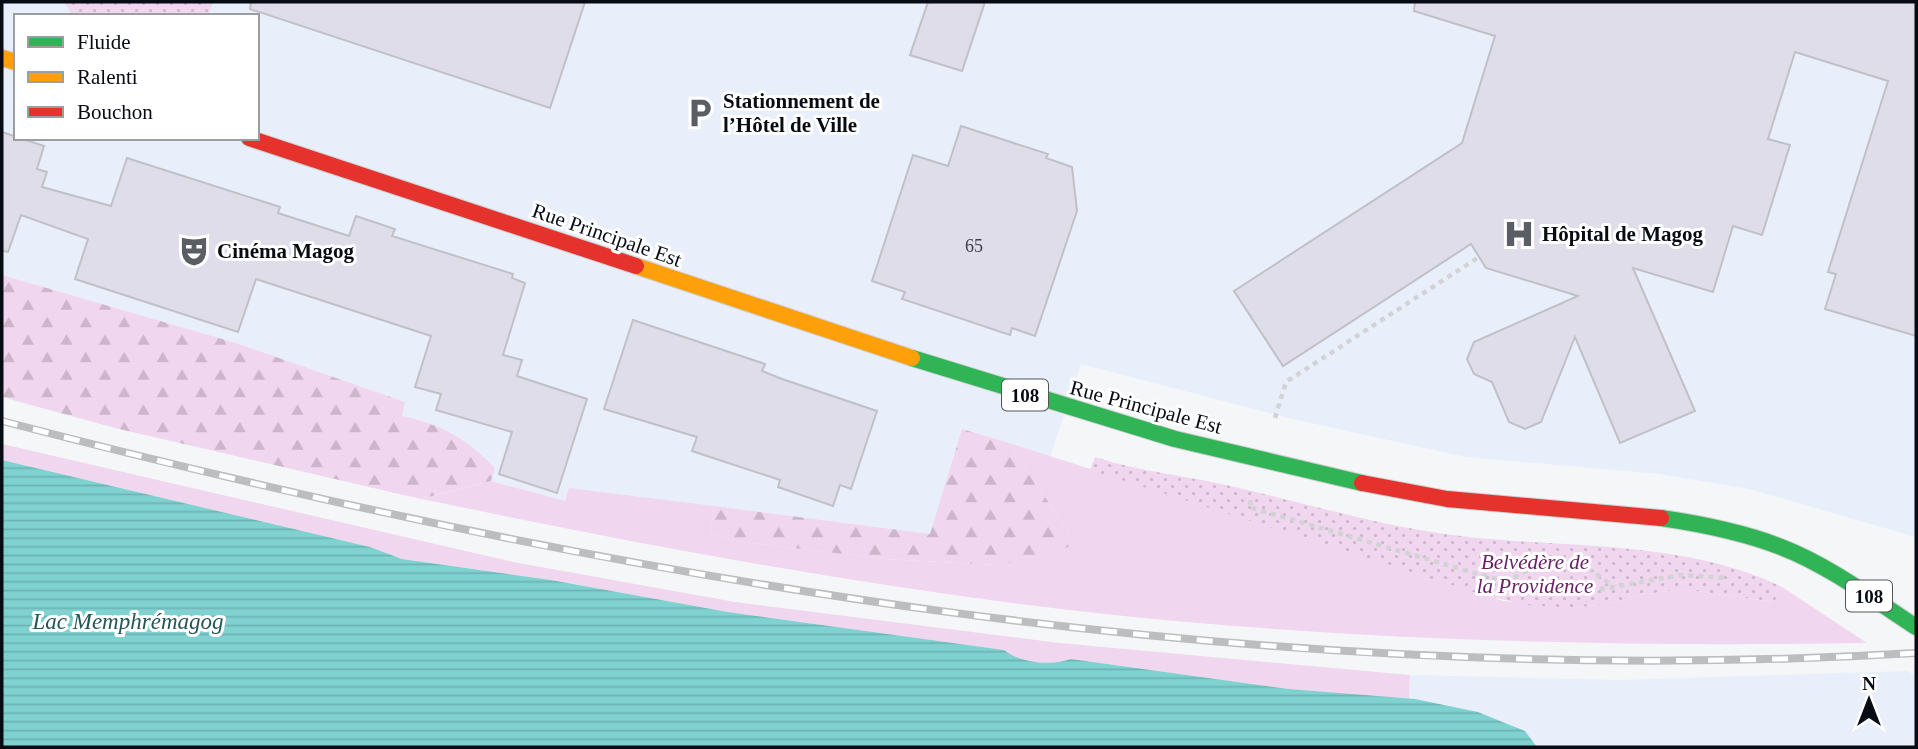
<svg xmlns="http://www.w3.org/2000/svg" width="1918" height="749" font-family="Georgia,serif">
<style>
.built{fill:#e8effb;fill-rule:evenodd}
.green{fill:#f1d6ef}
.forest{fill:url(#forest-firs)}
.park{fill:url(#park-dots)}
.water{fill:url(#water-rules)}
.building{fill:#e0ddeb;stroke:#c0c0c6;stroke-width:2}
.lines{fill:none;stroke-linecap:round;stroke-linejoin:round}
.fast-casing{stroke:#ced0d2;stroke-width:18}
.slow-casing{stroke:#ced0d2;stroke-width:18}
.jam-casing{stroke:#ced0d2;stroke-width:18}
.path{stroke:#d2d3d4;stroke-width:4.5;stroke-dasharray:5 5;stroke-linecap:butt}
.fast{stroke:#30b455;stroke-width:16}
.slow{stroke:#ff9f0a;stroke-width:16}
.jam{stroke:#e5322d;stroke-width:16}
.rail-casing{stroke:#bcbdbe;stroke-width:8}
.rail{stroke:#fff;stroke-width:5;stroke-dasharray:16;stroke-linecap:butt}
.labels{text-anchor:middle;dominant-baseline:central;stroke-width:6;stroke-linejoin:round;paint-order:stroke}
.number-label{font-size:18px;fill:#3d4049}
.shield{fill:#fff;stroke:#51545a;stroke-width:2}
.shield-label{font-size:19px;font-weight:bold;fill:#070b13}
.poi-label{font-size:21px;font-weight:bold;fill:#070b13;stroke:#fff;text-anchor:start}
.street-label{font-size:21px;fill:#070b13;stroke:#fff}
.park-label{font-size:21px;font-style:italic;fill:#692064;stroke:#fff}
.water-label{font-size:23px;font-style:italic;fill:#245655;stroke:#fff}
</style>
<defs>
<pattern id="forest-firs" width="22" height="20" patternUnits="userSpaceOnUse" patternTransform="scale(1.75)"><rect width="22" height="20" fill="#f1d6ef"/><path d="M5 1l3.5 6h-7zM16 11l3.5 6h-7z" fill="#cdb6cc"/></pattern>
<pattern id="park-dots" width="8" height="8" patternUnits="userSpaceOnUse" patternTransform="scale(1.75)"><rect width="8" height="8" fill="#f1d6ef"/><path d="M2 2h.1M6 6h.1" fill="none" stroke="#cdb6cc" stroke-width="1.8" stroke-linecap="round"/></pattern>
<pattern id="water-rules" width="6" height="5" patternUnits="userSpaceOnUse" patternTransform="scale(1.75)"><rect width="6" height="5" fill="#80d2d1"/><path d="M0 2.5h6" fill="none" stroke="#6db3b3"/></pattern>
</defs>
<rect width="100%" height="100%" fill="#f4f6f8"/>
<g class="built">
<path d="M 2,2 L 1916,2 L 1916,537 L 1749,489 L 1659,474 L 1466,457 L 1288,418 L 1081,364 L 1050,457 L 962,429 L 930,534 L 569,488 L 565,501 L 491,481 L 494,468 L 428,422 L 401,416 L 405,402 L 236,343 L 2,275 ZM 16,16 L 257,16 L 257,138 L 16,138 Z"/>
<path d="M 1908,671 L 1916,677 L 1916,747 L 1537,747 L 1525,731 L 1478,712 L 1415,699 L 1409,700 L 1410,675 L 1620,680 Z"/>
</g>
<g class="green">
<path d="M 1009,443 L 1503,601 L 1573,608 L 1620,602 L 1640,595 L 1681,589 L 1773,602 L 1782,587 L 1867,643 C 1616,647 1364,641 1114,615 C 881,590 651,547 422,499 L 491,481 L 565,501 L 569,488 L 714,506 L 711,532 L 735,541 L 885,559 L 996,565 L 1069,533 Z"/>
<path d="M 2,444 L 513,562 L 735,602 L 1060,643 L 1410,675 L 1409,700 L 1289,689 L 1071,659 C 1051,666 1020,663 1003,650 L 728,612 L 551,580 L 402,559 L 370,547 L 2,460 Z"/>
</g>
<g class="forest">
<path d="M 2,275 L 236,343 L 405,402 L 402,416 C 441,424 467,439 495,468 L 491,481 L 421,499 L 115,428 L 2,397 Z"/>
<path d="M 962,429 L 1009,443 L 1069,533 L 1070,546 L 1038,559 L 996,565 L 885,559 L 735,541 L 711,532 L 714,506 L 930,534 Z"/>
</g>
<g class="park">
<path d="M 64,2 L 213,2 L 208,16 L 73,16 Z"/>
<path d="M 1095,457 C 1141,472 1189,476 1235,487 C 1313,505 1390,529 1469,537 C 1571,548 1689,541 1782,587 L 1774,602 L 1681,589 L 1640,595 L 1620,602 L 1573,608 L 1526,605 L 1480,594 L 1090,470 Z"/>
</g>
<path class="water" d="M 2,460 L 370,547 L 402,559 L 551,580 L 728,612 L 1004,650 C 1020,663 1051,666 1071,659 L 1289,689 L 1415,699 L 1478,712 L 1525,731 L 1537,747 L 2,747 Z"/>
<g class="building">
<path d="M 251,2 L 585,2 L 550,108 L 250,9 Z"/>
<path d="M 928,2 L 985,2 L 962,71 L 910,55 Z"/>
<path d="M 1415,2 L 1916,2 L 1916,336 L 1825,309 L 1836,274 L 1828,272 L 1888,81 L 1795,52 L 1768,139 L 1790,145 L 1762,235 L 1733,226 L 1713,292 L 1633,268 L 1695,411 L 1620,443 L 1575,337 L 1541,422 L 1525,429 L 1509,422 L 1492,382 L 1474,374 L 1467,359 L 1474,342 L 1578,296 L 1486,268 L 1471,244 L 1283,366 L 1234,291 L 1462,143 L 1495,36 L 1414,11 Z"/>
<path d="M 961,126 L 1048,154 L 1046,158 L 1072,167 L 1077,211 L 1035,336 L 1012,328 L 1010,335 L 902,299 L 905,292 L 872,281 L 913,155 L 948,166 Z"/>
<path d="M 2,132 L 44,146 L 37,169 L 47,172 L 42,187 L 111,206 L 127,158 L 280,207 L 278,213 L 349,236 L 356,216 L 395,229 L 392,236 L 513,274 L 512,278 L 525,283 L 503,355 L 522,360 L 517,376 L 587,399 L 557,493 L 499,474 L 512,432 L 436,410 L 441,394 L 415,387 L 431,336 L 256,279 L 238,332 L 75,279 L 88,239 L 21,215 L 8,252 L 2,251 Z"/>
<path d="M 633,320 L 765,364 L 762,371 L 782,379 L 877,411 L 851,489 L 840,485 L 833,506 L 778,487 L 780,480 L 692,451 L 697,437 L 604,409 Z"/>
</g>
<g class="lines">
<g class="fast-casing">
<g id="fast">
<path d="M 912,358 L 1175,439 L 1362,483"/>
<path d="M 1661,518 C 1702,524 1743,532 1781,547 C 1830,566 1873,599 1916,627"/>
</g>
</g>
<g class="slow-casing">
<g id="slow">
<path d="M 2,58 L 16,62"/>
<path d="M 636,266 L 912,358"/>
</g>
</g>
<g class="jam-casing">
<g id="jam">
<path d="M 249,138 L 636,266"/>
<path d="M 1362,483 L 1447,499 L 1661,518"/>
</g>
</g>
<g class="path">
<path d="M 1275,418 L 1286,382 L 1479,257"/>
<path d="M 1251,500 L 1249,507 L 1533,590 L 1591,591 L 1680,575 L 1727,578"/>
<path d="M 1505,583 C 1554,554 1569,549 1614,588"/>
</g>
<use href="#fast" class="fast"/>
<use href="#slow" class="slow"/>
<use href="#jam" class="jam"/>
<g class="rail-casing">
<path id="rail" d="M 2,421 C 626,584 1270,691 1916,653"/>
</g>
<use href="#rail" class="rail"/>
</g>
<defs>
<g id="parking-bare" transform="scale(2.415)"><path d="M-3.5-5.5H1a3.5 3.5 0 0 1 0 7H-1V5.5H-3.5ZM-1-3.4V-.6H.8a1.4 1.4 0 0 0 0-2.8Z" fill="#5a5d63" stroke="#fff" stroke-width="2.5" paint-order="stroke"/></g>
<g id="hospital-bare" transform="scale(2.415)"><path d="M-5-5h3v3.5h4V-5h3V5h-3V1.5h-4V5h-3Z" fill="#5a5d63" stroke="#fff" stroke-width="2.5" paint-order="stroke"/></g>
<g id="theatre-bare" transform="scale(2.415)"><path d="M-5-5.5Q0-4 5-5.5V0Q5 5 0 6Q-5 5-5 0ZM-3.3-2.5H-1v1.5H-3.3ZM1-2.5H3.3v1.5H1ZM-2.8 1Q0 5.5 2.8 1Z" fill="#5a5d63" stroke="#fff" stroke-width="2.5" paint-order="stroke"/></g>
</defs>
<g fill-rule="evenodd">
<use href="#parking-bare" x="700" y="113"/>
<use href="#hospital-bare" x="1519" y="234"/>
<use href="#theatre-bare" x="194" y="251"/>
</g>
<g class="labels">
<g class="number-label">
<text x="974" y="246">65</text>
</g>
<g class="shield">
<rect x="1002" y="379.5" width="46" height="31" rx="5"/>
<rect x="1846" y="580.5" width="46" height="31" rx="5"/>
</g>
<g class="shield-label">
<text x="1025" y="395">108</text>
<text x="1869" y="596">108</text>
</g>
<g class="poi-label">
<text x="723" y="101">Stationnement de<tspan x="723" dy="24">l’Hôtel de Ville</tspan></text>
<text x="1542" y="234">Hôpital de Magog</text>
<text x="217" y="251">Cinéma Magog</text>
</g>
<g class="street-label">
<text transform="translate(607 235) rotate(19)">Rue Principale Est</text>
<text transform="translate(1146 407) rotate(15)">Rue Principale Est</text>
</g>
<g class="park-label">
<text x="1535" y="562">Belvédère de<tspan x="1535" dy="24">la Providence</tspan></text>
</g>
<g class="water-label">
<text x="128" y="621">Lac Memphrémagog</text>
</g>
</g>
<rect width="1918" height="749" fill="none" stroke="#070b13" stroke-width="7"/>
<rect x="14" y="14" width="245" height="126" fill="#ffffff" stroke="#9c9da1" stroke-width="2"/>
<rect x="28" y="37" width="35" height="10" fill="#30b455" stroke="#9c9da1" stroke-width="2"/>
<text x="77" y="49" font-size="21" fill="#070b13">Fluide</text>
<rect x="28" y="72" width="35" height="10" fill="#ff9f0a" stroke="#9c9da1" stroke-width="2"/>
<text x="77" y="84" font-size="21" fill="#070b13">Ralenti</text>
<rect x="28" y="107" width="35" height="10" fill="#e5322d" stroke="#9c9da1" stroke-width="2"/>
<text x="77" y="119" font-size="21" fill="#070b13">Bouchon</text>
<g transform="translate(1869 700)" stroke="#ffffff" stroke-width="5" paint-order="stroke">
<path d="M0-5L12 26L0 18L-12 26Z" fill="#070b13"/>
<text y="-10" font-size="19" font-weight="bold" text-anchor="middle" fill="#070b13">N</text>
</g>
</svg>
